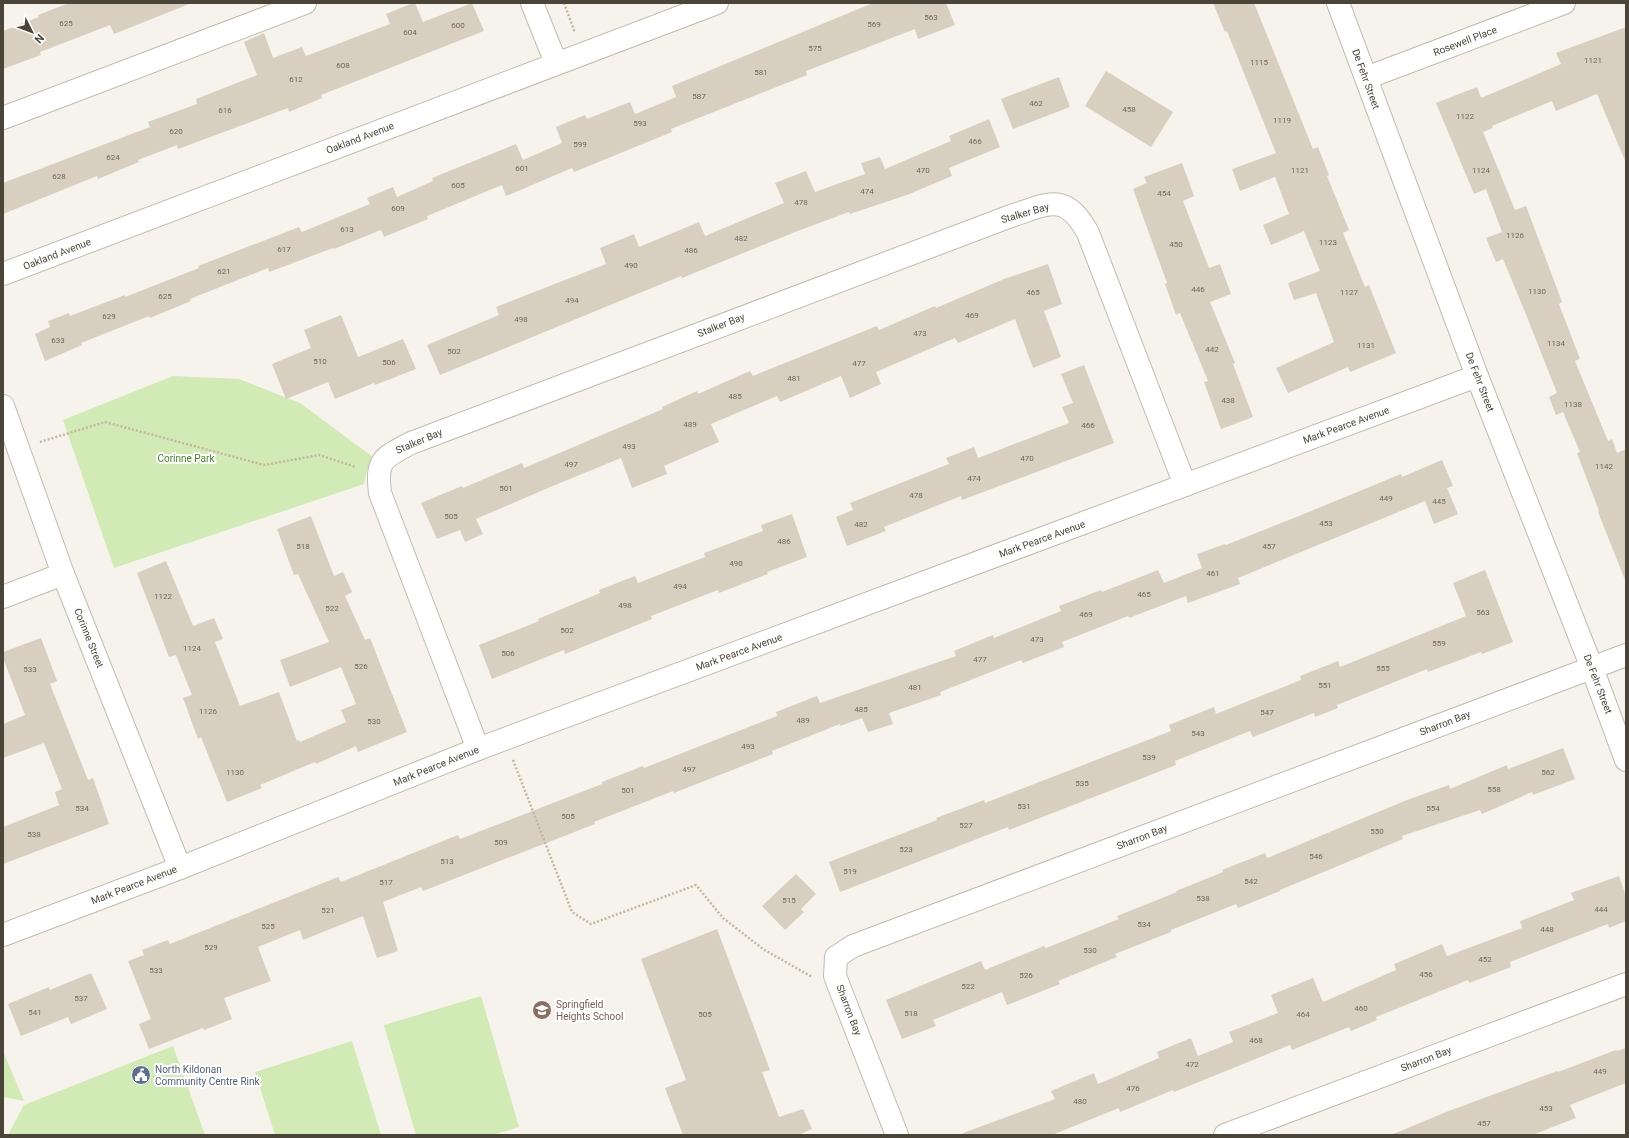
<svg xmlns="http://www.w3.org/2000/svg" width="1629" height="1138" font-family="Roboto,sans-serif">
<style>
.green{fill:#d2eab5}
.building{fill:#d8cfc1}
.lines{fill:none;stroke-linecap:round;stroke-linejoin:round}
.minor-casing{stroke:#c2bbae;stroke-width:24}
.path{stroke:#c4b79f;stroke-width:2.5;stroke-dasharray:2 2;stroke-linecap:butt}
.minor{stroke:#fff;stroke-width:22}
.labels{text-anchor:middle;dominant-baseline:central;stroke-width:4;stroke-linejoin:round;paint-order:stroke}
.number-label{font-size:8px;fill:#6e675b}
.street-label{font-size:10px;fill:#4b4439;stroke:#fff}
.park-label{font-size:10px;fill:#4a7f2a;stroke:#fff}
.education-label{font-size:10px;fill:#785e54;stroke:#fff;text-anchor:start}
.service-label{font-size:10px;fill:#4e5e75;stroke:#fff;text-anchor:start}
</style>
<rect width="100%" height="100%" fill="#f6f3ec"/>
<g class="green">
<path d="M 173,376 L 239,379 L 300,403 L 373,457 L 367,470 L 364,484 L 114,568 L 63,420 Z"/>
<path d="M 481,996 L 519,1127 L 492,1135 L 416,1135 L 384,1025 Z"/>
<path d="M 352,1041 L 381,1135 L 275,1135 L 255,1072 Z"/>
<path d="M 173,1046 L 205,1135 L 8,1135 L 24,1105 Z"/>
<path d="M 3,1051 L 24,1101 L 3,1097 Z"/>
</g>
<g class="building">
<path d="M 69,3 L 189,3 L 189,4 L 114,34 L 110,25 L 40,52 L 41,55 L 3,69 L 3,31 L 39,17 L 38,15 Z"/>
<path d="M 413,3 L 415,3 L 423,22 L 472,3 L 484,31 L 321,95 L 322,98 L 289,112 L 288,108 L 178,149 L 177,145 L 138,160 L 139,162 L 98,179 L 97,176 L 3,214 L 3,183 L 150,127 L 148,122 L 197,104 L 196,99 L 257,75 L 244,42 L 264,33 L 273,58 L 302,47 L 306,56 L 390,24 L 386,14 Z"/>
<path d="M 873,3 L 946,3 L 955,25 L 918,39 L 915,29 L 806,71 L 807,75 L 671,129 L 672,132 L 574,172 L 572,168 L 506,196 L 502,185 L 427,216 L 428,219 L 384,237 L 381,230 L 334,249 L 333,248 L 269,272 L 268,268 L 190,299 L 191,301 L 150,318 L 149,316 L 81,343 L 82,345 L 45,361 L 35,334 L 50,327 L 48,321 L 69,313 L 70,316 L 125,295 L 125,297 L 199,268 L 198,266 L 299,227 L 302,232 L 370,204 L 367,198 L 393,187 L 397,197 L 433,181 L 432,178 L 516,144 L 523,160 L 562,143 L 556,127 L 585,115 L 587,119 L 630,102 L 635,114 L 676,97 L 672,86 Z"/>
<path d="M 1213,3 L 1254,3 L 1313,149 L 1318,147 L 1329,175 L 1327,176 L 1349,230 L 1343,233 L 1365,287 L 1369,285 L 1396,353 L 1350,372 L 1348,367 L 1288,393 L 1276,368 L 1334,342 L 1316,293 L 1294,300 L 1288,283 L 1320,271 L 1304,231 L 1271,245 L 1263,225 L 1289,214 L 1275,177 L 1240,191 L 1232,169 L 1276,153 L 1227,31 L 1225,32 Z"/>
<path d="M 1626,27 L 1626,163 L 1597,94 L 1556,111 L 1552,101 L 1492,126 L 1493,128 L 1483,132 L 1515,210 L 1526,206 L 1562,302 L 1559,304 L 1580,359 L 1575,361 L 1608,441 L 1612,439 L 1617,453 L 1626,449 L 1625,580 L 1598,512 L 1599,511 L 1577,453 L 1580,452 L 1563,412 L 1556,415 L 1549,397 L 1557,393 L 1527,317 L 1503,259 L 1496,262 L 1486,238 L 1502,232 L 1486,189 L 1474,194 L 1436,103 L 1477,87 L 1481,98 L 1561,64 L 1556,53 Z"/>
<path d="M 1106,71 L 1173,112 L 1151,147 L 1085,106 Z"/>
<path d="M 1059,77 L 1070,107 L 1013,129 L 1001,99 Z"/>
<path d="M 989,119 L 1000,147 L 949,168 L 952,176 L 907,195 L 850,214 L 849,212 L 795,232 L 682,278 L 681,276 L 440,375 L 427,345 L 499,315 L 496,307 L 606,264 L 600,248 L 634,234 L 639,247 L 699,222 L 705,236 L 784,203 L 775,183 L 806,171 L 815,192 L 865,174 L 861,163 L 880,157 L 885,169 L 951,141 L 949,136 Z"/>
<path d="M 1182,163 L 1194,196 L 1183,201 L 1209,268 L 1220,264 L 1231,294 L 1210,302 L 1235,363 L 1233,364 L 1253,417 L 1221,429 L 1204,382 L 1208,381 L 1180,313 L 1176,315 L 1165,284 L 1167,283 L 1133,189 L 1147,183 L 1144,177 Z"/>
<path d="M 1048,264 L 1062,304 L 1044,311 L 1061,357 L 1033,368 L 1015,319 L 958,343 L 955,338 L 876,372 L 881,384 L 850,398 L 841,376 L 780,402 L 777,396 L 711,424 L 719,442 L 664,466 L 667,474 L 632,488 L 621,458 L 555,485 L 476,519 L 483,534 L 465,542 L 460,530 L 437,539 L 421,503 L 462,486 L 463,488 L 522,463 L 524,468 L 663,409 L 662,407 L 697,391 L 698,394 L 750,371 L 753,376 L 877,326 L 879,330 L 935,306 L 936,308 L 1004,279 Z"/>
<path d="M 341,315 L 358,357 L 403,339 L 416,369 L 375,385 L 374,383 L 335,399 L 328,382 L 286,399 L 272,364 L 311,348 L 304,330 Z"/>
<path d="M 1084,365 L 1114,443 L 962,500 L 961,496 L 884,527 L 886,531 L 847,546 L 836,517 L 853,510 L 850,503 L 949,464 L 946,458 L 974,447 L 978,458 L 1069,423 L 1062,407 L 1073,403 L 1061,374 Z"/>
<path d="M 1442,460 L 1453,486 L 1447,488 L 1458,514 L 1434,524 L 1425,501 L 1238,578 L 1240,584 L 1188,603 L 1186,596 L 1129,618 L 1128,616 L 1062,642 L 1064,647 L 1023,663 L 1021,660 L 940,692 L 941,695 L 889,713 L 893,724 L 868,732 L 862,718 L 840,726 L 840,724 L 772,751 L 773,754 L 674,793 L 673,791 L 594,822 L 595,824 L 423,891 L 421,887 L 383,902 L 398,951 L 377,958 L 363,916 L 303,940 L 300,930 L 258,947 L 271,981 L 224,998 L 232,1019 L 204,1030 L 203,1028 L 149,1049 L 139,1024 L 151,1019 L 128,961 L 144,955 L 142,950 L 168,940 L 170,944 L 338,877 L 341,882 L 458,835 L 460,839 L 602,784 L 602,782 L 643,766 L 644,768 L 777,716 L 776,712 L 817,696 L 820,703 L 956,656 L 954,651 L 993,635 L 994,638 L 1061,611 L 1059,606 L 1101,590 L 1102,592 L 1158,570 L 1164,583 L 1202,568 L 1197,554 L 1225,544 L 1226,545 L 1299,516 L 1401,474 L 1402,477 Z"/>
<path d="M 792,514 L 807,557 L 767,572 L 768,574 L 719,593 L 718,590 L 651,616 L 652,619 L 565,654 L 564,650 L 492,679 L 479,645 L 539,621 L 538,619 L 600,593 L 599,590 L 635,576 L 638,583 L 705,557 L 704,553 L 763,531 L 761,525 Z"/>
<path d="M 311,516 L 334,576 L 343,572 L 352,592 L 345,596 L 365,640 L 370,638 L 407,732 L 358,752 L 356,746 L 316,764 L 315,762 L 260,785 L 262,788 L 227,802 L 201,737 L 198,739 L 183,698 L 192,695 L 176,655 L 169,657 L 137,573 L 166,561 L 193,626 L 214,618 L 223,639 L 215,642 L 240,706 L 279,692 L 297,741 L 299,740 L 300,742 L 346,722 L 341,710 L 356,704 L 341,667 L 290,687 L 280,660 L 329,642 L 298,574 L 294,575 L 277,529 Z"/>
<path d="M 1485,570 L 1513,642 L 1482,654 L 1481,652 L 1428,672 L 1427,669 L 1337,705 L 1338,708 L 1315,717 L 1314,713 L 1253,737 L 1250,731 L 1175,761 L 1176,765 L 1135,781 L 1009,830 L 1008,827 L 840,892 L 829,862 L 937,820 L 936,818 L 984,800 L 985,803 L 1171,731 L 1169,725 L 1214,707 L 1216,714 L 1301,680 L 1300,676 L 1338,661 L 1340,667 L 1466,616 L 1453,583 Z"/>
<path d="M 41,638 L 57,681 L 50,684 L 88,780 L 93,778 L 109,824 L 3,864 L 3,827 L 59,805 L 55,792 L 62,789 L 44,743 L 3,758 L 3,724 L 25,715 L 3,658 L 3,652 Z"/>
<path d="M 1563,748 L 1575,779 L 1533,795 L 1532,792 L 1482,814 L 1480,810 L 1402,836 L 1403,839 L 1280,890 L 1280,891 L 1238,908 L 1236,904 L 1171,930 L 1171,932 L 1115,954 L 1117,957 L 1058,981 L 1060,984 L 1007,1005 L 1002,992 L 933,1020 L 936,1026 L 902,1039 L 886,1000 L 981,961 L 985,970 L 1044,946 L 1046,948 L 1119,919 L 1117,916 L 1177,892 L 1176,891 L 1223,872 L 1222,870 L 1265,853 L 1267,858 L 1407,800 L 1449,785 L 1450,789 L 1507,765 L 1508,769 Z"/>
<path d="M 796,874 L 816,894 L 801,909 L 804,912 L 785,930 L 762,906 Z"/>
<path d="M 1619,876 L 1626,896 L 1626,921 L 1609,928 L 1608,924 L 1510,962 L 1511,967 L 1469,983 L 1468,980 L 1376,1017 L 1377,1020 L 1351,1031 L 1349,1027 L 1292,1050 L 1290,1045 L 1174,1092 L 1173,1090 L 1120,1112 L 1119,1108 L 1052,1135 L 963,1135 L 963,1133 L 1055,1099 L 1051,1091 L 1094,1073 L 1098,1084 L 1159,1058 L 1157,1052 L 1191,1038 L 1198,1056 L 1233,1042 L 1229,1032 L 1278,1013 L 1271,995 L 1313,978 L 1323,1002 L 1396,970 L 1394,964 L 1442,944 L 1447,956 L 1522,928 L 1520,921 L 1574,900 L 1571,893 Z"/>
<path d="M 717,929 L 770,1070 L 762,1072 L 779,1117 L 803,1109 L 812,1129 L 798,1135 L 683,1135 L 665,1088 L 686,1080 L 641,959 Z"/>
<path d="M 91,973 L 107,1009 L 71,1024 L 68,1017 L 21,1036 L 8,1004 L 49,987 L 50,990 Z"/>
<path d="M 1626,1048 L 1626,1083 L 1570,1105 L 1576,1118 L 1532,1135 L 1391,1135 L 1446,1112 L 1557,1071 L 1558,1072 L 1616,1050 L 1617,1051 Z"/>
</g>
<g class="lines">
<g class="minor-casing">
<g id="minor">
<path d="M 532,3 L 556,63"/>
<path d="M 1338,3 L 1477,376 L 1592,668 L 1626,760"/>
<path d="M 1366,78 L 1564,3"/>
<path d="M 3,118 L 305,3"/>
<path d="M 3,274 L 717,3"/>
<path d="M 3,406 L 63,574 L 180,868"/>
<path d="M 3,597 L 63,574"/>
<path d="M 478,749 L 380,493 C 376,459 383,458 411,443 L 1011,216 C 1050,203 1065,192 1088,233 L 1185,485"/>
<path d="M 3,935 L 180,868 L 478,749 L 1477,376"/>
<path d="M 897,1135 L 835,976 L 836,957 L 853,946 L 1626,655"/>
<path d="M 1225,1135 L 1626,984"/>
</g>
</g>
<g class="path">
<path d="M 564,3 L 575,33"/>
<path d="M 40,442 L 105,422 L 264,465 L 319,455 L 356,467"/>
<path d="M 513,760 L 572,912 L 591,924 L 696,885 L 723,918 L 763,949 L 812,977"/>
</g>
<use href="#minor" class="minor"/>
</g>
<defs>
<g id="school-disc" transform="scale(1)"><circle r="9.5" fill="#8d6e63" stroke="#fff"/><path d="M0-5L7-2L0 1L-7-2ZM-4 1L0 2.5L4 1V4Q0 6-4 4Z" fill="#fff"/></g>
<g id="civic-disc" transform="scale(1)"><circle r="9.5" fill="#5c6f8a" stroke="#fff"/><path d="M-.6-6.5H3V-4.5H.6V-3L4-1V1h2V6H-6V1h2V-1L-.6-3ZM-1.2 2.5V6h2.4V2.5Z" fill="#fff"/></g>
</defs>
<g fill-rule="evenodd">
<use href="#school-disc" x="542" y="1010"/>
<use href="#civic-disc" x="141" y="1075"/>
</g>
<g class="labels">
<g class="number-label">
<text x="931" y="17">563</text>
<text x="66" y="23">625</text>
<text x="874" y="24">569</text>
<text x="458" y="25">600</text>
<text x="410" y="32">604</text>
<text x="815" y="48">575</text>
<text x="1593" y="60">1121</text>
<text x="1259" y="62">1115</text>
<text x="343" y="65">608</text>
<text x="761" y="72">581</text>
<text x="296" y="79">612</text>
<text x="699" y="96">587</text>
<text x="1036" y="103">462</text>
<text x="1129" y="109">458</text>
<text x="225" y="110">616</text>
<text x="1465" y="116">1122</text>
<text x="1282" y="120">1119</text>
<text x="640" y="123">593</text>
<text x="176" y="131">620</text>
<text x="975" y="141">466</text>
<text x="580" y="144">599</text>
<text x="113" y="157">624</text>
<text x="522" y="168">601</text>
<text x="923" y="170">470</text>
<text x="1300" y="170">1121</text>
<text x="1481" y="170">1124</text>
<text x="59" y="176">628</text>
<text x="458" y="185">605</text>
<text x="867" y="191">474</text>
<text x="1164" y="193">454</text>
<text x="801" y="202">478</text>
<text x="398" y="208">609</text>
<text x="347" y="229">613</text>
<text x="1515" y="235">1126</text>
<text x="741" y="238">482</text>
<text x="1328" y="242">1123</text>
<text x="1176" y="244">450</text>
<text x="284" y="249">617</text>
<text x="691" y="250">486</text>
<text x="631" y="265">490</text>
<text x="224" y="271">621</text>
<text x="1198" y="289">446</text>
<text x="1537" y="291">1130</text>
<text x="1033" y="292">465</text>
<text x="1349" y="292">1127</text>
<text x="165" y="296">625</text>
<text x="572" y="300">494</text>
<text x="972" y="315">469</text>
<text x="109" y="316">629</text>
<text x="521" y="319">498</text>
<text x="920" y="333">473</text>
<text x="58" y="340">633</text>
<text x="1556" y="343">1134</text>
<text x="1366" y="345">1131</text>
<text x="1212" y="349">442</text>
<text x="454" y="351">502</text>
<text x="320" y="361">510</text>
<text x="389" y="362">506</text>
<text x="859" y="363">477</text>
<text x="794" y="378">481</text>
<text x="735" y="396">485</text>
<text x="1228" y="400">438</text>
<text x="1573" y="404">1138</text>
<text x="690" y="424">489</text>
<text x="1088" y="425">466</text>
<text x="629" y="446">493</text>
<text x="1027" y="458">470</text>
<text x="571" y="464">497</text>
<text x="1604" y="466">1142</text>
<text x="974" y="478">474</text>
<text x="506" y="488">501</text>
<text x="916" y="495">478</text>
<text x="1386" y="498">449</text>
<text x="1439" y="501">445</text>
<text x="451" y="516">505</text>
<text x="1326" y="523">453</text>
<text x="861" y="524">482</text>
<text x="784" y="541">486</text>
<text x="303" y="546">518</text>
<text x="1269" y="546">457</text>
<text x="736" y="563">490</text>
<text x="1213" y="573">461</text>
<text x="680" y="586">494</text>
<text x="1144" y="594">465</text>
<text x="163" y="596">1122</text>
<text x="625" y="605">498</text>
<text x="332" y="608">522</text>
<text x="1483" y="612">563</text>
<text x="1086" y="614">469</text>
<text x="567" y="630">502</text>
<text x="1037" y="639">473</text>
<text x="1439" y="643">559</text>
<text x="192" y="648">1124</text>
<text x="508" y="653">506</text>
<text x="980" y="659">477</text>
<text x="361" y="666">526</text>
<text x="1383" y="668">555</text>
<text x="30" y="669">533</text>
<text x="1325" y="685">551</text>
<text x="915" y="687">481</text>
<text x="861" y="709">485</text>
<text x="208" y="711">1126</text>
<text x="1267" y="712">547</text>
<text x="803" y="720">489</text>
<text x="374" y="721">530</text>
<text x="1198" y="733">543</text>
<text x="748" y="746">493</text>
<text x="1149" y="757">539</text>
<text x="689" y="769">497</text>
<text x="235" y="772">1130</text>
<text x="1548" y="772">562</text>
<text x="1082" y="783">535</text>
<text x="1494" y="789">558</text>
<text x="628" y="790">501</text>
<text x="1024" y="806">531</text>
<text x="82" y="808">534</text>
<text x="1433" y="808">554</text>
<text x="568" y="816">505</text>
<text x="966" y="825">527</text>
<text x="1377" y="831">550</text>
<text x="34" y="834">538</text>
<text x="501" y="842">509</text>
<text x="906" y="849">523</text>
<text x="1316" y="856">546</text>
<text x="447" y="861">513</text>
<text x="850" y="871">519</text>
<text x="1251" y="881">542</text>
<text x="386" y="882">517</text>
<text x="1203" y="898">538</text>
<text x="789" y="900">515</text>
<text x="1601" y="909">444</text>
<text x="328" y="910">521</text>
<text x="1144" y="924">534</text>
<text x="268" y="926">525</text>
<text x="1547" y="929">448</text>
<text x="211" y="947">529</text>
<text x="1090" y="950">530</text>
<text x="1485" y="959">452</text>
<text x="156" y="970">533</text>
<text x="1426" y="974">456</text>
<text x="1026" y="975">526</text>
<text x="968" y="986">522</text>
<text x="81" y="998">537</text>
<text x="1361" y="1008">460</text>
<text x="35" y="1012">541</text>
<text x="911" y="1013">518</text>
<text x="705" y="1014">505</text>
<text x="1303" y="1014">464</text>
<text x="1256" y="1040">468</text>
<text x="1192" y="1064">472</text>
<text x="1600" y="1071">449</text>
<text x="1133" y="1088">476</text>
<text x="1080" y="1101">480</text>
<text x="1546" y="1108">453</text>
<text x="1484" y="1123">457</text>
</g>
<g class="street-label">
<text transform="translate(1465 41) rotate(-21)">Rosewell Place</text>
<text transform="translate(1366 79) rotate(70)">De Fehr Street</text>
<text transform="translate(360 138) rotate(-21)">Oakland Avenue</text>
<text transform="translate(1025 213) rotate(-16)">Stalker Bay</text>
<text transform="translate(57 254) rotate(-21)">Oakland Avenue</text>
<text transform="translate(721 325) rotate(-21)">Stalker Bay</text>
<text transform="translate(1480 382) rotate(69)">De Fehr Street</text>
<text transform="translate(1346 425) rotate(-20)">Mark Pearce Avenue</text>
<text transform="translate(419 441) rotate(-23)">Stalker Bay</text>
<text transform="translate(1042 539) rotate(-20)">Mark Pearce Avenue</text>
<text transform="translate(89 638) rotate(68)">Corinne Street</text>
<text transform="translate(739 652) rotate(-20)">Mark Pearce Avenue</text>
<text transform="translate(1598 684) rotate(69)">De Fehr Street</text>
<text transform="translate(1445 723) rotate(-21)">Sharron Bay</text>
<text transform="translate(436 766) rotate(-22)">Mark Pearce Avenue</text>
<text transform="translate(1142 837) rotate(-21)">Sharron Bay</text>
<text transform="translate(134 885) rotate(-21)">Mark Pearce Avenue</text>
<text transform="translate(849 1010) rotate(69)">Sharron Bay</text>
<text transform="translate(1426 1059) rotate(-21)">Sharron Bay</text>
</g>
<g class="park-label">
<text x="186" y="458">Corinne Park</text>
</g>
<g class="education-label">
<text x="556" y="1004">Springfield<tspan x="556" dy="12">Heights School</tspan></text>
</g>
<g class="service-label">
<text x="155" y="1069">North Kildonan<tspan x="155" dy="12">Community Centre Rink</tspan></text>
</g>
</g>
<rect width="1629" height="1138" fill="none" stroke="#4b4439" stroke-width="8"/>
<g transform="translate(32 32) rotate(132)" stroke="#ffffff" stroke-width="3" paint-order="stroke">
<path d="M0-3L7 15L0 10L-7 15Z" fill="#4b4439"/>
<text y="-6" font-size="11" font-weight="bold" text-anchor="middle" fill="#4b4439">N</text>
</g>
</svg>
